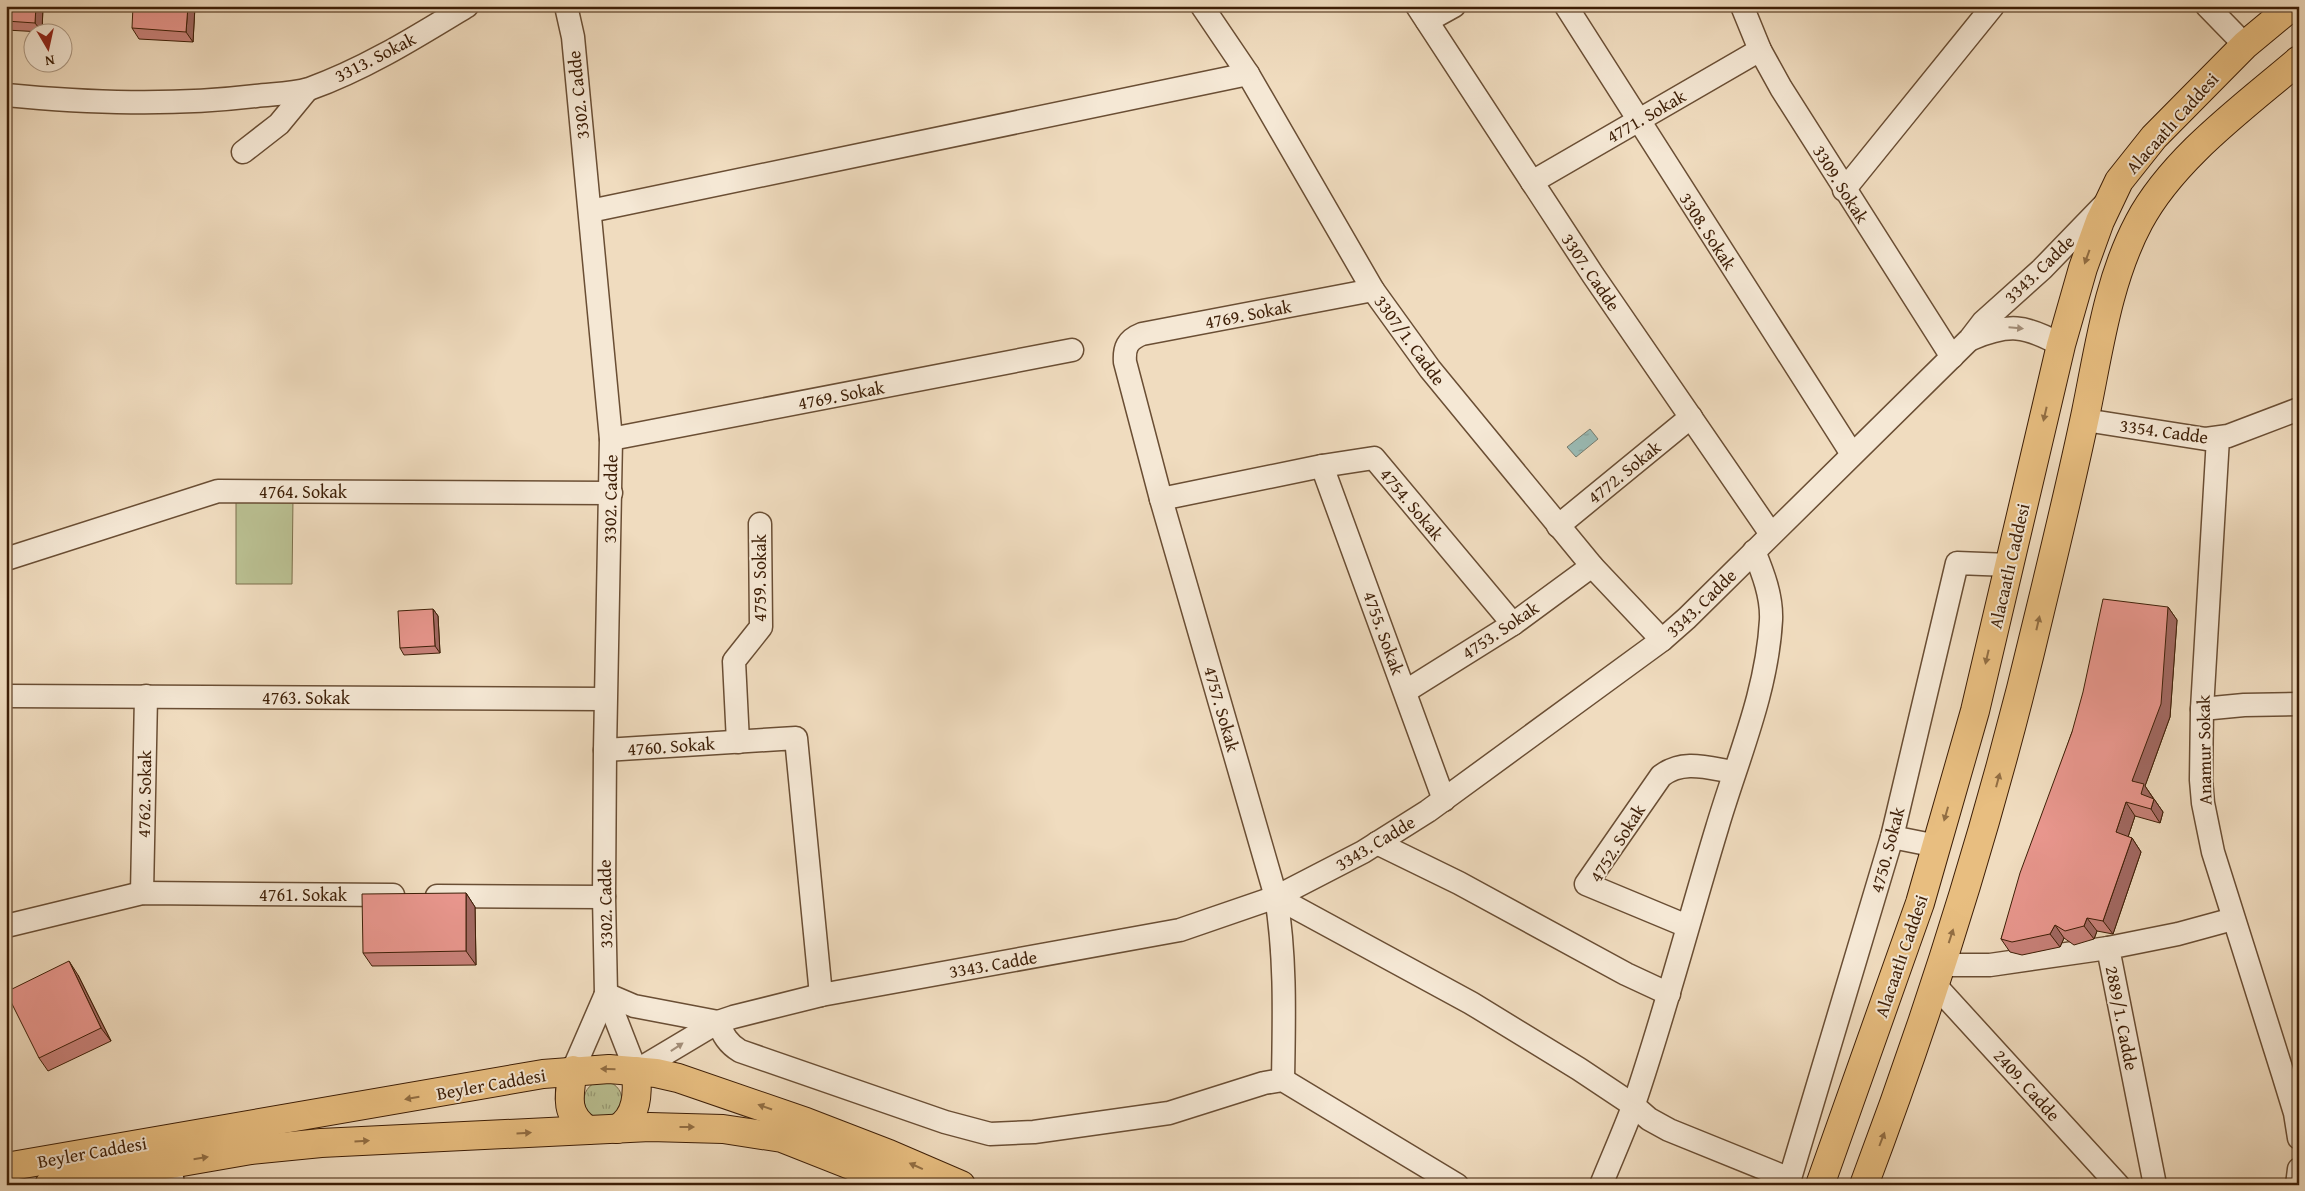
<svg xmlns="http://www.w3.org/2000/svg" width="2305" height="1191" font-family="'Gentium Book Plus',serif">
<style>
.grass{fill:url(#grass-tufts);stroke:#7c6f4c}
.garden{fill:#bac092;stroke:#7c6f4c}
.water{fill:url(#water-ripples);stroke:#757c6f}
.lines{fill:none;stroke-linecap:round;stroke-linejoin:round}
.minor-casing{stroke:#6a4e34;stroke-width:25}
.major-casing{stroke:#3d1e06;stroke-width:30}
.minor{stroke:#f5e8d5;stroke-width:22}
.major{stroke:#e8be80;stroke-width:28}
.wall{fill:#c88179;stroke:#3d1e06}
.shaded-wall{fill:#a26963;stroke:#3d1e06}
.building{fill:#e8968d;stroke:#3d1e06}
.oneway{fill:#926e43}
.oneway2{fill:#a28d78}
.labels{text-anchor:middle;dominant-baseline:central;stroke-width:4;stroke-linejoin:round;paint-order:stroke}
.street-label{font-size:18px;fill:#3d1e06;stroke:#f5e8d5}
</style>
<defs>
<pattern id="grass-tufts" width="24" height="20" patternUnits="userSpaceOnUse" patternTransform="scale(1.25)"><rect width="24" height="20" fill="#bac092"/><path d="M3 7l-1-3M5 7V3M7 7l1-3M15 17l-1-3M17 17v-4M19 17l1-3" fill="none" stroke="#989b75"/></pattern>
<pattern id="water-ripples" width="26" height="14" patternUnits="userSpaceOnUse" patternTransform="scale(1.25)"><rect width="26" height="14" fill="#9abbb5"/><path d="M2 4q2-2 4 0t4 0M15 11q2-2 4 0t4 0" fill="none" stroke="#86a09a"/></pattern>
</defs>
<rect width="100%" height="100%" fill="#f0dcbf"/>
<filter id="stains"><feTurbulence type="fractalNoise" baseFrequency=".004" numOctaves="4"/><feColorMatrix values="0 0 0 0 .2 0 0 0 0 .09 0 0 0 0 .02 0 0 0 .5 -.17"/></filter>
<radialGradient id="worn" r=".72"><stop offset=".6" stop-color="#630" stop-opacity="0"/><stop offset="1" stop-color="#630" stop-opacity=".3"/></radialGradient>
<circle class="grass" cx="603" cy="1100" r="19"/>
<path class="garden" d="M 236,499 L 293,499 L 292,584 L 236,584 Z"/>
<path class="water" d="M 1590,429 L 1598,439 L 1576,457 L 1567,447 Z"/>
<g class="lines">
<g class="minor-casing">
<g id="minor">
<path d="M 566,6 L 573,37 L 611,439 L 605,750 L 604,897 L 606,994 L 636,1071 L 718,1022 L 733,1017 L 821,995 L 1180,930 L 1276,897 L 1363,852 L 1428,811 L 1662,640 L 1687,618 L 1970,339 L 1983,322 L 2042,269 L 2104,205"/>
<path d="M 1202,6 L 1248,74 L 1373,290 L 1430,369 L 1592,566 L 1662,640"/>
<path d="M 1417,6 L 1593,275 L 1771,534"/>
<path d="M 1566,6 L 1852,454"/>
<path d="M 1742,6 L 1760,50 L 1781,88 L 1952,357"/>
<path d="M 2207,6 L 2245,45"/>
<path d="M 1427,21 L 1454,6"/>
<path d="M 6,95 C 90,103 172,106 256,96 C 273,94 293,94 309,89 C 365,69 416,37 467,6"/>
<path d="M 243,152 L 279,124 L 307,90"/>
<path d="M 1532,182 L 1760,50"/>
<path d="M 1844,190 L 1993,6"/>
<path d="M 590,211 L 1248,74"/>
<path d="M 1971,339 C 2009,323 2025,325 2061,345"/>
<path d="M 2085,420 L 2206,439 L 2228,436 L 2299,409"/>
<path d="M 2218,438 L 2202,709 L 2201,780 L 2203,803 L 2213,852 L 2283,1074 L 2295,1113 L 2299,1138"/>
<path d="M 611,439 L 1072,350"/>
<path d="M 1322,466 L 1444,800"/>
<path d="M 1161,499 L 1322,466 L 1374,458 L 1513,624"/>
<path d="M 1558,526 L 1691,417"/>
<path d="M 6,559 L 218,491 L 611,493"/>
<path d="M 1406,691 L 1513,624 L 1592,566"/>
<path d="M 6,696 L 605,699"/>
<path d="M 2202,709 L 2244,705 L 2299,704"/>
<path d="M 738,742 L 734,661 L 761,627 L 760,524"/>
<path d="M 605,750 L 796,738 L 821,995"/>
<path d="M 1892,837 L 1937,846"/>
<path d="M 1377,843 L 1459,883 L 1626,974 L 1669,994"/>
<path d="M 142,893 L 146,696"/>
<path d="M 437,896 L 604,897"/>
<path d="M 1276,897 L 1471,1003 L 1579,1069 L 1633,1105 L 1649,1119 L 1669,1130 L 1790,1179"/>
<path d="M 6,926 L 142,893 L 393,895"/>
<path d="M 1687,926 L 1586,884 L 1661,776 C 1683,759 1708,768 1734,772"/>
<path d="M 1942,965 L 1990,965 L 2108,948"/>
<path d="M 1935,985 L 2118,1185"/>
<path d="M 606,994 L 634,1006 L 718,1022"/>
<path d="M 718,1022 C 723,1035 728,1044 740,1051 L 945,1122 L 990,1134 L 1034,1132 L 1169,1113 L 1264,1083 L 1283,1080 L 1457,1185"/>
<path d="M 573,1070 L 606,994"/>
<path d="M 1283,1080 C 1284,1019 1286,958 1276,897 L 1161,499 L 1125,362 C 1124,348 1127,340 1142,334 L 1373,290"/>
<path d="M 170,1163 L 173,1185"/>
<path d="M 1601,1185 C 1612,1158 1624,1131 1634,1104 C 1665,1013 1689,920 1717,828 C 1737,760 1767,693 1771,620 C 1772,596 1763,573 1754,551"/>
<path d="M 1788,1185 L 1892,837 L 1957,563 L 2009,565"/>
<path d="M 2155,1185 L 2108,948 L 2178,934 L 2233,919"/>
<path d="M 2297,1185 L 2299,1169"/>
</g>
</g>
<g class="major-casing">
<g id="major">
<path d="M 573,1070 C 569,1095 564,1115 588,1130"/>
<path d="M 617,1129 C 638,1117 638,1092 636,1071"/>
<path d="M 6,1167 L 543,1074 L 609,1069 L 656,1073 L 678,1078 L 806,1122 L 889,1154 L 961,1185"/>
<path d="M 49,1185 L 251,1150 L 321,1143 L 650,1127 L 723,1129 L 782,1138 L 901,1185"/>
<path d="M 1820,1185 L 1920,903 L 1975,711 L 2061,345 L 2083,268 L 2100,221 L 2119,181 L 2154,137 L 2245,45 L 2292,6"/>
<path d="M 1864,1185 C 1935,997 1994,807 2040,611 C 2056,545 2072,479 2086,412 C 2099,349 2108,280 2139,222 C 2173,158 2244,107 2299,60"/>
</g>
</g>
<use href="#minor" class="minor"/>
<use href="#major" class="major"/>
</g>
<g class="wall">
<path d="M 6,6 L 43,6 L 42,32 L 6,30 Z"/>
<path d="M 195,6 L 193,42 L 139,39 L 132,28 Z"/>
<path d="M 2168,607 L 2177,620 L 2170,717 L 2145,786 L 2163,812 L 2160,823 L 2135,816 L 2128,837 L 2132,838 L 2141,852 L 2113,934 L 2097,931 L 2094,939 L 2074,945 L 2064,938 L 2060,947 L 2022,955 L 2010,952 L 2001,939 L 2072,732 Z"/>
<path d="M 433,609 L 438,616 L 440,653 L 404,655 L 400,648 Z"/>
<path d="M 466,893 L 475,907 L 476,965 L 372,966 L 363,953 Z"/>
<path d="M 78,975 L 111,1041 L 48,1071 L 39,1058 Z"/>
</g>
<g class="shaded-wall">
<path d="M 36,6 L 43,6 L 42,32 L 35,23 Z"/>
<path d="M 188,6 L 195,6 L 193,42 L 186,32 Z"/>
<path d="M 2168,607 L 2177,620 L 2170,717 L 2145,786 L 2153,798 L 2151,808 L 2132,781 Z"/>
<path d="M 433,609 L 438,616 L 440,653 L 435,646 Z"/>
<path d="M 2154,799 L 2163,812 L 2160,823 L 2151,809 Z"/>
<path d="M 2126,802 L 2135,816 L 2125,846 L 2116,832 Z"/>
<path d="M 2132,838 L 2141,852 L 2113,934 L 2103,921 Z"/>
<path d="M 466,893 L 475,907 L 476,965 L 466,951 Z"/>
<path d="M 2087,918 L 2097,931 L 2094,939 L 2084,926 Z"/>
<path d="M 2055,925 L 2064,938 L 2060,947 L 2050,934 Z"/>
<path d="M 69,961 L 78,975 L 111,1041 L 101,1028 Z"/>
</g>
<g class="building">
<path d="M 6,6 L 36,6 L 35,23 L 6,21 Z"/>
<path d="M 133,6 L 188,6 L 186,32 L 132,28 Z"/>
<path d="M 2103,599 L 2168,607 L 2161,704 L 2132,781 L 2144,784 L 2141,794 L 2154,799 L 2151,809 L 2126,802 L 2116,832 L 2132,838 L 2103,921 L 2087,918 L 2084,926 L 2065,931 L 2055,925 L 2050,934 L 2012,942 L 2001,939 L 2020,873 L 2072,732 L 2083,692 Z"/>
<path d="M 433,609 L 435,646 L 400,648 L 398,611 Z"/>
<path d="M 466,893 L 466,951 L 363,953 L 362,894 Z"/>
<path d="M 69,961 L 101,1028 L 39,1058 L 6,992 Z"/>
</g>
<defs><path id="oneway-solid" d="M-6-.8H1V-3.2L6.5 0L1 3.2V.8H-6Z" transform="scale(1.25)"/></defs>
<g class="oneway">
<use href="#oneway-solid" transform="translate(2087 257) rotate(110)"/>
<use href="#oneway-solid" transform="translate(2045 414) rotate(103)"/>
<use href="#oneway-solid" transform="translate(2038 623) rotate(-77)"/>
<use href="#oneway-solid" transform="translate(1987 657) rotate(103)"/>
<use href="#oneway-solid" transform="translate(1998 780) rotate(-75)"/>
<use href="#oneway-solid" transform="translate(1946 814) rotate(106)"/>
<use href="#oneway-solid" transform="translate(1951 936) rotate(-72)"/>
<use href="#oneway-solid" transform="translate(608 1069) rotate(-178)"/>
<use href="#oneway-solid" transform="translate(412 1098) rotate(170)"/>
<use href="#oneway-solid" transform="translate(765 1107) rotate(-161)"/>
<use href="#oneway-solid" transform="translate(687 1127)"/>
<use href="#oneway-solid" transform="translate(524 1133) rotate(-3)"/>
<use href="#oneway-solid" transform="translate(1882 1139) rotate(-69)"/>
<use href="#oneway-solid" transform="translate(362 1141) rotate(-3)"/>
<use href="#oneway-solid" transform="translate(201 1158) rotate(-9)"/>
<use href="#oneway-solid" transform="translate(916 1166) rotate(-156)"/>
</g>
<g class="oneway2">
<use href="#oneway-solid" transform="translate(2016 328) rotate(5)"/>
<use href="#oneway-solid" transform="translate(677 1047) rotate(-34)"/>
</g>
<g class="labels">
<g class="street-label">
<text transform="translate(375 57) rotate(-27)">3313. Sokak</text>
<text transform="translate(578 95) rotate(-96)">3302. Cadde</text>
<text transform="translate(1646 116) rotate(-30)">4771. Sokak</text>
<text transform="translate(2172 123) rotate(-48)">Alacaatlı Caddesi</text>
<text transform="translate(1841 184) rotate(58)">3309. Sokak</text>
<text transform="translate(1708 231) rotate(57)">3308. Sokak</text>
<text transform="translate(2039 269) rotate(-44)">3343. Cadde</text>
<text transform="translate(1591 272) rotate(56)">3307. Cadde</text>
<text transform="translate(1248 314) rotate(-11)">4769. Sokak</text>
<text transform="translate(1410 340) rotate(54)">3307/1. Cadde</text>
<text transform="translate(841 395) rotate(-11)">4769. Sokak</text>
<text transform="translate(2164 431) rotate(8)">3354. Cadde</text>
<text transform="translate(1624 472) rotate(-39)">4772. Sokak</text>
<text x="303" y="491">4764. Sokak</text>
<text transform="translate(610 499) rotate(-89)">3302. Cadde</text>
<text transform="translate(1412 504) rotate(50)">4754. Sokak</text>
<text transform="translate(2009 566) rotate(-77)">Alacaatlı Caddesi</text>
<text transform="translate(759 578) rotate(-90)">4759. Sokak</text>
<text transform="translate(1701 603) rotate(-44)">3343. Cadde</text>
<text transform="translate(1500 630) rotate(-34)">4753. Sokak</text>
<text transform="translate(1384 633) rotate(70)">4755. Sokak</text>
<text x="306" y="697">4763. Sokak</text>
<text transform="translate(1222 709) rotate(74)">4757. Sokak</text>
<text transform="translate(671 746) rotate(-4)">4760. Sokak</text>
<text transform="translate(2204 750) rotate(-91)">Anamur Sokak</text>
<text transform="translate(144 794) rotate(-89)">4762. Sokak</text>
<text transform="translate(1375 843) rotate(-31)">3343. Cadde</text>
<text transform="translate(1617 843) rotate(-58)">4752. Sokak</text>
<text transform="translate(1887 850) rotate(-75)">4750. Sokak</text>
<text x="303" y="894">4761. Sokak</text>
<text transform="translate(605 904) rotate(-91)">3302. Cadde</text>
<text transform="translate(1901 956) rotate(-71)">Alacaatlı Caddesi</text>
<text transform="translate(993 964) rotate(-10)">3343. Cadde</text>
<text transform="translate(2122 1018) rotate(79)">2889/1. Cadde</text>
<text transform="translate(491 1084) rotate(-10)">Beyler Caddesi</text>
<text transform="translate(2027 1085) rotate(48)">2409. Cadde</text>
<text transform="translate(92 1152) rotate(-10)">Beyler Caddesi</text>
</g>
</g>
<rect width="2305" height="1191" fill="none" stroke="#f0dcbf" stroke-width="25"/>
<rect x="8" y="8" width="2290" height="1176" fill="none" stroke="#3d1e06" stroke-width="2.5"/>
<rect x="12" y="12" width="2280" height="1166" fill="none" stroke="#3d1e06"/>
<g transform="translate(48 48) rotate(171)"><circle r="24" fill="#f5e8d5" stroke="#ab9782"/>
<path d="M0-4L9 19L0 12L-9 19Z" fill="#8f2418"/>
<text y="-8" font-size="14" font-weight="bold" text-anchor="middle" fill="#3d1e06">N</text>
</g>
<rect width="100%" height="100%" filter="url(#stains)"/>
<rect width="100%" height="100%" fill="url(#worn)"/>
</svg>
